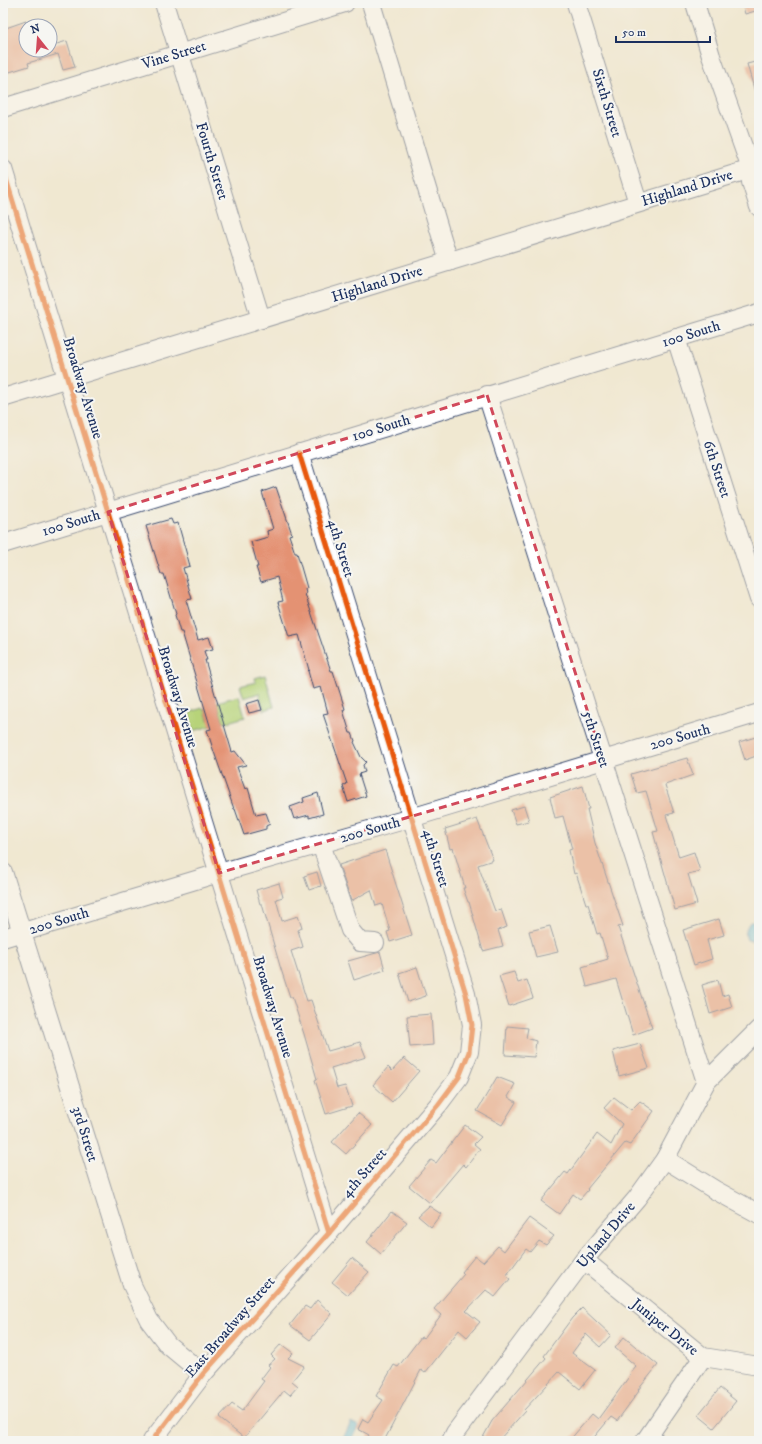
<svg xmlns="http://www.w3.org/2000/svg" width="762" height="1444" font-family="'IM FELL DW Pica',serif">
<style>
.green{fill:#b7d379;stroke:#69816c}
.water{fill:#5fbadd;stroke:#3d749e}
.building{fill:#e49273}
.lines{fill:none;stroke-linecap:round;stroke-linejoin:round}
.minor-casing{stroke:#3b4b6f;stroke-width:20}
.minor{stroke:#fff;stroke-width:18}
.cycleway-casing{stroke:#f6f6f2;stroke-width:8}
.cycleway{stroke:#e8590c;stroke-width:5}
.marked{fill:none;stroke:#d1495b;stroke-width:3;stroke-dasharray:8 5;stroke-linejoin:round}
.labels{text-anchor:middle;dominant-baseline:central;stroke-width:4;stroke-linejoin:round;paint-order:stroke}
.street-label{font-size:15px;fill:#1b2f5e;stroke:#f6f6f2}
</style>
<rect width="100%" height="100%" fill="#f6f6f2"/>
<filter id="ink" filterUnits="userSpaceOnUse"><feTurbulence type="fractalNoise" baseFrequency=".025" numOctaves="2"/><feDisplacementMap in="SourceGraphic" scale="8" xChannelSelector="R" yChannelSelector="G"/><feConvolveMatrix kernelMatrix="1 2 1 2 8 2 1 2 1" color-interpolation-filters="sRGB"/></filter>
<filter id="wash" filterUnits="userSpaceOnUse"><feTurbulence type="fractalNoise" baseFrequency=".012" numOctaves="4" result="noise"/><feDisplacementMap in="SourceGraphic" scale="16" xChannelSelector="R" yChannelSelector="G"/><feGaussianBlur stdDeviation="0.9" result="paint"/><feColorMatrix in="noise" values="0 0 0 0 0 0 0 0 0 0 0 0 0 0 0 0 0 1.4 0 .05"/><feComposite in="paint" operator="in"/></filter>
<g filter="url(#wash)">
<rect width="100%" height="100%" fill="#f0e8d1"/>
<g class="green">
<path d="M 265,675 L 274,707 L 264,710 L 259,693 L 244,698 L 240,686 L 256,682 L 255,678 Z"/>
<path d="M 239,696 L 245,717 L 224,723 L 217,702 Z"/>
<path d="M 202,708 L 203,710 L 205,709 L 208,720 L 209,720 L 211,726 L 193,731 L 188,713 Z"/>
</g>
<g class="water">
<path d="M 750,922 L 755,922 L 754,932 L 756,935 L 751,941 L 747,940 C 744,933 746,928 750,922 Z"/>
<path d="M 351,1422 L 359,1426 L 352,1441 L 341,1441 Z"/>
</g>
<g id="blocks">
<g class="building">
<path d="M 742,3 L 759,3 L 759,10 L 745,14 Z"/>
<path d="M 26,21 L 26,50 L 50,50 L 50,46 L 67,41 L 75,67 L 63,70 L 58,54 L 28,63 L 29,66 L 3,74 L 3,29 Z"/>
<path d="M 759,61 L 759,95 L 756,96 L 747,64 Z"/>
<path d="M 276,487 L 292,534 L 289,535 L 295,553 L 297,553 L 307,588 L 305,589 L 306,594 L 305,594 L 331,671 L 333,671 L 345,709 L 343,710 L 350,733 L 352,733 L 355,741 L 354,742 L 361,757 L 366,762 L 363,765 L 365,772 L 359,774 L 366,796 L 348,802 L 343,786 L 347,784 L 323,714 L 328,713 L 321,687 L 313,689 L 308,671 L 309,670 L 299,635 L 289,637 L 278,602 L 283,601 L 277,577 L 261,582 L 256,567 L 258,567 L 251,542 L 268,537 L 267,531 L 273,529 L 262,492 Z"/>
<path d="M 171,519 L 173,524 L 178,523 L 190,566 L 183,568 L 192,599 L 186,600 L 198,640 L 209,637 L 213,649 L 204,651 L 207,660 L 205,660 L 232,752 L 235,751 L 246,765 L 237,767 L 245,789 L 248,788 L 256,815 L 266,813 L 270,824 L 266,826 L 266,829 L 244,835 L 235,809 L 234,809 L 213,749 L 207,730 L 211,729 L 182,632 L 180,632 L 175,615 L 176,614 L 164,574 L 161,574 L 146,526 Z"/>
<path d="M 259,700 L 262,710 L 249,713 L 246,704 Z"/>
<path d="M 759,736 L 759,755 L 745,760 L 739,742 Z"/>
<path d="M 687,758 L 693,775 L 665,785 L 674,813 L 666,815 L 679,857 L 694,852 L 700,871 L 688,874 L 697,904 L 675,910 L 653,832 L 658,831 L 646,791 L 637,793 L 631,774 Z"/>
<path d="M 583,786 L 589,809 L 587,809 L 595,843 L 623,926 L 618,927 L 652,1028 L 633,1035 L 616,979 L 587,987 L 582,967 L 608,959 L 600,933 L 597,934 L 588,904 L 586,904 L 576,873 L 574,874 L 569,850 L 572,849 L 563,816 L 555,818 L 550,797 Z"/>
<path d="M 318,793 L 323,814 L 309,818 L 309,815 L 294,819 L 290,807 L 304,802 L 303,798 Z"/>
<path d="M 524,806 L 529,821 L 516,824 L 511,810 Z"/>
<path d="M 477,819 L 493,860 L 478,865 L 495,911 L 501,909 L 507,927 L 498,930 L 503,946 L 483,951 L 469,902 L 468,902 L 463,888 L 465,888 L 453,848 L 450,849 L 445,829 Z"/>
<path d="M 385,850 L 412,935 L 390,942 L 387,932 L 390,931 L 382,904 L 376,906 L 371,890 L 351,901 L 339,865 Z"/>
<path d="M 317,872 L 321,886 L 309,890 L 304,876 Z"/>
<path d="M 279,883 L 283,897 L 276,899 L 282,921 L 298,916 L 302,928 L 298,930 L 303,947 L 291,951 L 307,1001 L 311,1000 L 328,1051 L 360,1042 L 366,1057 L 331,1068 L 337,1088 L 345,1086 L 352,1106 L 326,1114 L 315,1080 L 317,1079 L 304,1034 L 292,997 L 290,997 L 280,966 L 262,904 L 260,904 L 256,890 Z"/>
<path d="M 719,919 L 724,935 L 707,940 L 712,959 L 694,965 L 683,930 Z"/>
<path d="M 550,926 L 558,952 L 536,957 L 529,931 Z"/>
<path d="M 380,952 L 385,970 L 354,980 L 348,961 Z"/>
<path d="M 417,967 L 426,996 L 408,1002 L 399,973 Z"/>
<path d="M 514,972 L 518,983 L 527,980 L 533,998 L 509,1006 L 499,976 Z"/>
<path d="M 718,980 L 722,996 L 728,994 L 732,1007 L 710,1014 L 702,985 Z"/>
<path d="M 431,1014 L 433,1045 L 410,1047 L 407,1016 Z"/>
<path d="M 507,1026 L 528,1028 L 526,1038 L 536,1041 L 534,1057 L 505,1055 Z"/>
<path d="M 640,1044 L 649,1068 L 619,1076 L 613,1051 Z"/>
<path d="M 404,1058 L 419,1071 L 392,1102 L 373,1085 L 388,1067 L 392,1071 Z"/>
<path d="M 497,1077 L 515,1084 L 508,1097 L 516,1102 L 502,1125 L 477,1111 Z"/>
<path d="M 614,1097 L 631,1110 L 640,1101 L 654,1111 L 630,1145 L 625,1143 L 587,1189 L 588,1190 L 580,1199 L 573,1194 L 559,1214 L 541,1201 L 565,1172 L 568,1174 L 597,1134 L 611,1145 L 622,1124 L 604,1108 Z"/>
<path d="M 358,1113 L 372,1125 L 346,1154 L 332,1142 Z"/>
<path d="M 465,1125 L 481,1137 L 474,1144 L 480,1149 L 466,1167 L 463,1164 L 430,1203 L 409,1186 L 431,1160 L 436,1163 Z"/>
<path d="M 429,1206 L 441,1214 L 431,1227 L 418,1216 Z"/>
<path d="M 392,1211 L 407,1222 L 381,1254 L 367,1242 Z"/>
<path d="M 529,1218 L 554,1236 L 546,1245 L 539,1241 L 530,1252 L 526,1249 L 506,1276 L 510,1279 L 495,1297 L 486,1290 L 466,1311 L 480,1322 L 467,1337 L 459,1330 L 425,1373 L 421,1370 L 384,1441 L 366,1441 L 369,1435 L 358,1429 L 363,1419 L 368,1422 L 383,1400 L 376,1396 L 394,1365 L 398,1367 L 421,1337 L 424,1338 L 441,1315 L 434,1309 L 464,1274 L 462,1272 L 475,1256 L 483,1262 L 498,1246 L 504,1251 Z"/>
<path d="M 352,1258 L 369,1272 L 348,1295 L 332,1282 Z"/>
<path d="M 317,1300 L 332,1314 L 310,1340 L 290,1325 L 305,1306 L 310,1309 Z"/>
<path d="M 582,1308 L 611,1335 L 600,1347 L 586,1334 L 572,1353 L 595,1370 L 580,1389 L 559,1372 L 524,1410 L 525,1411 L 498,1441 L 481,1441 L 492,1421 L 546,1358 L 544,1356 L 572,1318 Z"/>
<path d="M 624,1337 L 658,1365 L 638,1390 L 639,1391 L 617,1421 L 611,1417 L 591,1441 L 569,1441 L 592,1414 L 598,1419 L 631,1374 L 630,1373 L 636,1366 L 615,1348 Z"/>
<path d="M 281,1344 L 293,1353 L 288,1358 L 304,1366 L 292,1381 L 298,1386 L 290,1395 L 284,1390 L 280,1396 L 280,1395 L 244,1438 L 219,1418 L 232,1404 L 242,1411 L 264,1381 L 261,1379 L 270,1367 L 268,1365 L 275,1359 L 271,1355 Z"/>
<path d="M 720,1388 L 736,1401 L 714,1428 L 698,1415 Z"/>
</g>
</g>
</g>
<g filter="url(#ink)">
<use href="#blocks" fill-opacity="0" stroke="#3b4b6f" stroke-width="1"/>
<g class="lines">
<g class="minor-casing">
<g id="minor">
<path d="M 164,3 L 261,319"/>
<path d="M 371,3 L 449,262"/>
<path d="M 576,3 L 638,203"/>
<path d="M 695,3 L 711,56 L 751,169 L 751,182 L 759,207"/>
<path d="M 3,108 L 345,3"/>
<path d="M 3,169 L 329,1233"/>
<path d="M 676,338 L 759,599"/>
<path d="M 487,395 L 706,1082"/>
<path d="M 3,398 L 751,169"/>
<path d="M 3,544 L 759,313"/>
<path d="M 321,844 L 350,930 L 360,942 L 375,943"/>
<path d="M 3,872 L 132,1285 L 149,1320 L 168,1345 L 203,1374"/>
<path d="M 3,938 L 219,873 L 411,818 L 759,713"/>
<path d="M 665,1159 L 715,1190 L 759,1214"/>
<path d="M 584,1260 L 703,1357 L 759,1366"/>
<path d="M 152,1441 L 203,1374 L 329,1233 L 438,1105 L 459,1077 L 469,1052 L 472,1025 L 466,994 L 299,453"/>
<path d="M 451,1441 L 455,1433 L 584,1260 L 637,1198 L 665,1159 L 706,1082 L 759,1029"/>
<path d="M 645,1441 L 703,1357"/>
</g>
</g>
<use href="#minor" class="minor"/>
<g class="cycleway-casing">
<g id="cycleway">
<path d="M 3,169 L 329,1233"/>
<path d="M 152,1441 L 203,1374 L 329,1233 L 438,1105 L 459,1077 L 469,1052 L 472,1025 L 466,994 L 299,453"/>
</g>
</g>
<use href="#cycleway" class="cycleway"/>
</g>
</g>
<path d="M0 0H762V1444H0ZM 487,395 L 603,760 L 219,873 L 108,512 Z" fill="#f0e8d1" fill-opacity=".55" fill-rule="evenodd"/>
<path class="marked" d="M 487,395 L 603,760 L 219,873 L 108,512 Z"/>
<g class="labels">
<g class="street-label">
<text transform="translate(174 55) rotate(-17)">Vine Street</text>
<text transform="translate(607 103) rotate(73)">Sixth Street</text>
<text transform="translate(212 161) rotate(73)">Fourth Street</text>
<text transform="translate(687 188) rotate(-17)">Highland Drive</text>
<text transform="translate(377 284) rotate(-17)">Highland Drive</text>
<text transform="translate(691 334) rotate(-17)">100 South</text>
<text transform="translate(83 388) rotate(73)">Broadway Avenue</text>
<text transform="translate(381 428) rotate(-17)">100 South</text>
<text transform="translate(717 469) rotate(72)">6th Street</text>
<text transform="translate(71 523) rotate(-17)">100 South</text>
<text transform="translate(341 548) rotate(73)">4th Street</text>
<text transform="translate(178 697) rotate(73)">Broadway Avenue</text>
<text transform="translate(680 737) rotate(-16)">200 South</text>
<text transform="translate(596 739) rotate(72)">5th Street</text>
<text transform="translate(370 830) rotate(-16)">200 South</text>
<text transform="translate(436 858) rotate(73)">4th Street</text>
<text transform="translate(59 921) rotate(-17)">200 South</text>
<text transform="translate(273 1007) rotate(73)">Broadway Avenue</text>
<text transform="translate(85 1134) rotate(73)">3rd Street</text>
<text transform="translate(364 1173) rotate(-49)">4th Street</text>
<text transform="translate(606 1235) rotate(-50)">Upland Drive</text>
<text transform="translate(230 1327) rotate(-49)">East Broadway Street</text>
<text transform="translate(665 1327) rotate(39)">Juniper Drive</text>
</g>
</g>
<rect width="762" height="1444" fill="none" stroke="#f6f6f2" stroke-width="16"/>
<g transform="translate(38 38) rotate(343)"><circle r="19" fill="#f6f6f2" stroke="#9ea6b7"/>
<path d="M0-3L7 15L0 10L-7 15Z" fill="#d1495b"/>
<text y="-6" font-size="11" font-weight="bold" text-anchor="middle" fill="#1b2f5e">N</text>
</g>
<path d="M616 36v6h94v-6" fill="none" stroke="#1b2f5e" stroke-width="2"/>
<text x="622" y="36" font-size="12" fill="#1b2f5e" stroke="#f6f6f2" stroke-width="3" paint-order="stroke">50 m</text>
</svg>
